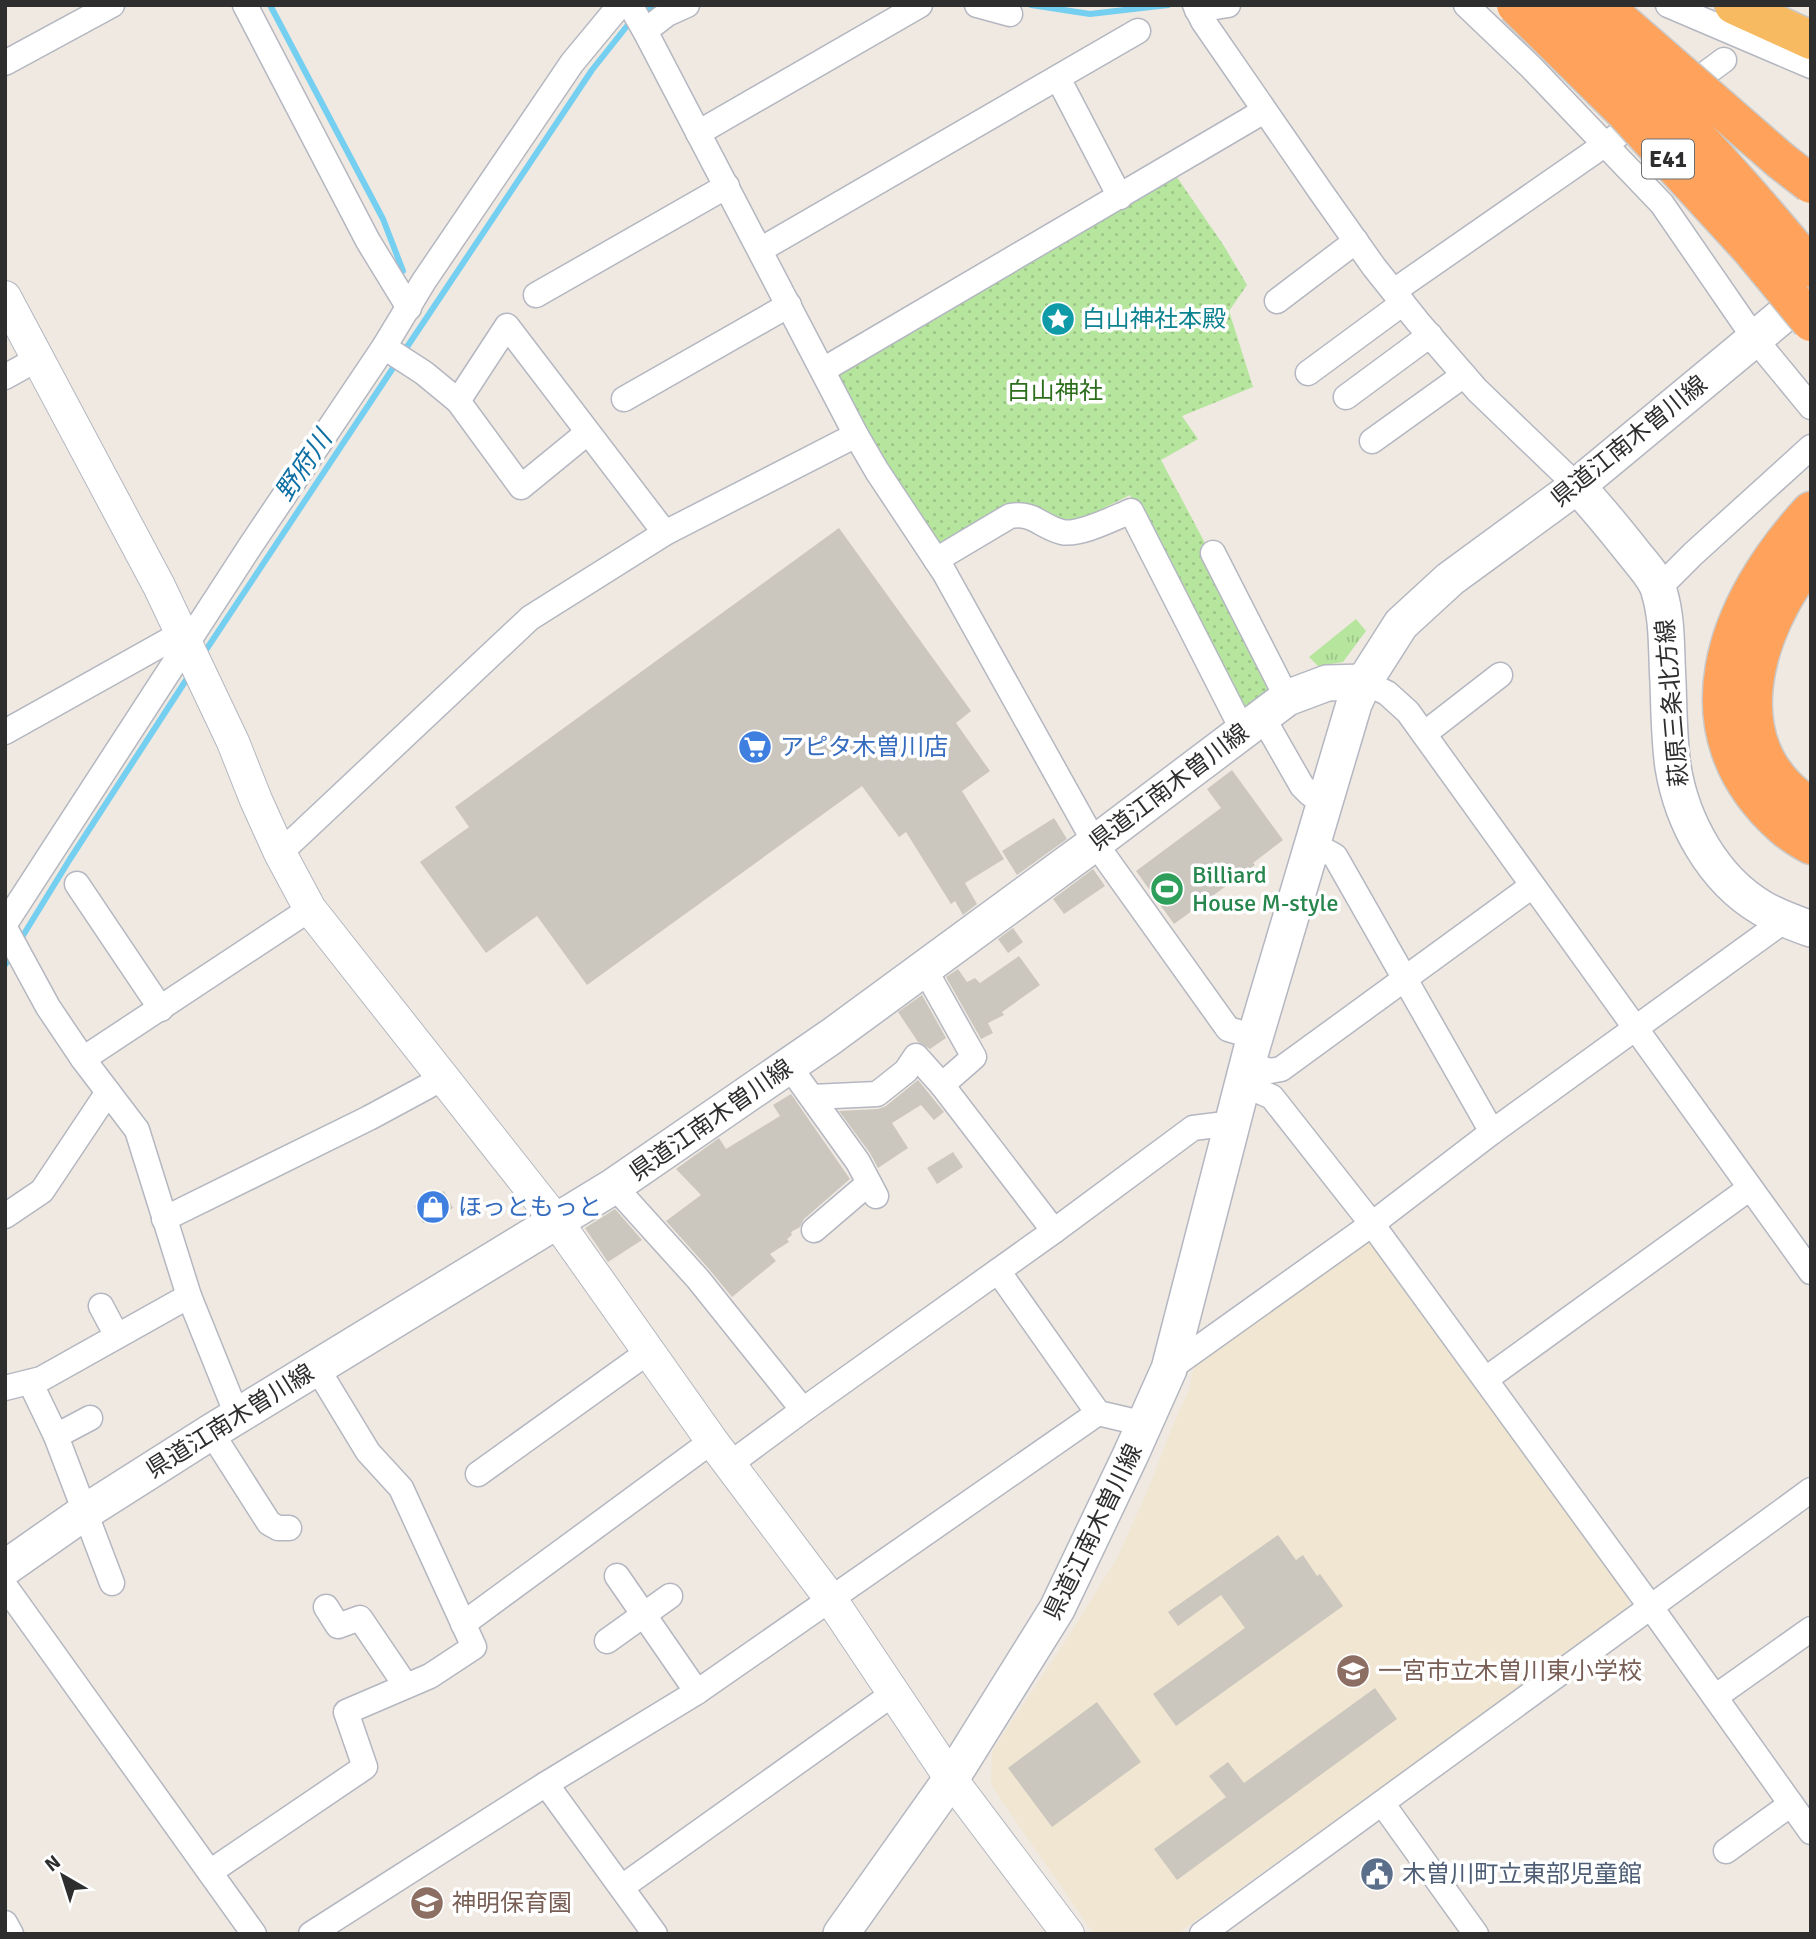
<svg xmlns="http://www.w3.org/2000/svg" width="1816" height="1939" font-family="Signika,'Noto Sans JP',sans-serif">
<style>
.education{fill:#f0e6d1}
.grass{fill:url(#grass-tufts)}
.park{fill:url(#park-dots)}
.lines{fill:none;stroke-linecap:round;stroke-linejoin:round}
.stream{stroke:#75cff0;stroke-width:6}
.building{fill:#cbc7bf}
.minor-casing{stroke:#b4b7c1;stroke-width:27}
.tertiary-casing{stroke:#b4b7c1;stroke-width:34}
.secondary-casing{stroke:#b4b7c1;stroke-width:38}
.trunk-casing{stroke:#c9c9c9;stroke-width:41}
.motorway-casing{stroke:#c9c9c9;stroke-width:41}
.minor{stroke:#fff;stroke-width:24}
.tertiary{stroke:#fff;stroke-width:32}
.secondary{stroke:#fff;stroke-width:35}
.trunk{stroke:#f8ba60;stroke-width:38}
.motorway{stroke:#ffa35c;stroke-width:38}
.motorway-bridge-casing{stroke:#c9c9c9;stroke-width:41;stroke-linecap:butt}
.motorway-bridge{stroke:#ffa35c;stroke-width:38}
.labels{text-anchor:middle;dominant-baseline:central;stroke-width:7;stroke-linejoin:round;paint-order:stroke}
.shield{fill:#fff;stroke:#6d6d6d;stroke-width:2}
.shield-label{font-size:23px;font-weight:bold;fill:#2e2e2e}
.culture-label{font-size:24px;fill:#0d838f;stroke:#fff;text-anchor:start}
.park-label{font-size:24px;fill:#2c6e1b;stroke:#fff}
.street-label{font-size:24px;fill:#2e2e2e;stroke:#fff}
.shop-label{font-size:24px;fill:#366cbe;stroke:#fff;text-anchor:start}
.leisure-label{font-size:24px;fill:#27864d;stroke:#fff;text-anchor:start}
.education-label{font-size:24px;fill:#785e54;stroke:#fff;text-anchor:start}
.service-label{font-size:24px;fill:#4e5e75;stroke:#fff;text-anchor:start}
.water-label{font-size:26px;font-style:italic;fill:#0d6fa3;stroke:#fff}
</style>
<defs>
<pattern id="grass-tufts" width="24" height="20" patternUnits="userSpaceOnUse" patternTransform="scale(1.75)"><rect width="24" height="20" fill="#b6e59e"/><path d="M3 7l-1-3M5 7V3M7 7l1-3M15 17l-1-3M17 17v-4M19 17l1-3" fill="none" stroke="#9dc588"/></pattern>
<pattern id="park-dots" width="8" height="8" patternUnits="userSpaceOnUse" patternTransform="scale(1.75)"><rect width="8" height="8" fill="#b6e59e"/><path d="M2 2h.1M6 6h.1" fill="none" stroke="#9dc588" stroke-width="1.8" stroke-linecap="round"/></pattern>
</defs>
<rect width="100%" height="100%" fill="#efe9e1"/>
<path class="education" d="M 1362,1242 L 1377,1244 L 1631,1592 L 1627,1610 L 1177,1934 L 1094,1934 L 991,1785 L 992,1751 L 1063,1645 L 1117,1558 L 1147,1492 L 1174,1423 L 1189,1390 L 1195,1360 Z"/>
<path class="grass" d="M 1356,619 L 1366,631 L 1343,662 L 1318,666 L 1309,657 Z"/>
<path class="park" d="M 1170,167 L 1224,246 L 1247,285 L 1229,311 L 1253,387 L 1182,416 L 1198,439 L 1161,460 L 1287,698 L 1251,725 L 1130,495 L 1068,526 L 1023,514 L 930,551 L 829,381 Z"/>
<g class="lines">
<g class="stream">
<path d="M 270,5 L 383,219 L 403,271"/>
<path d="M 1031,5 L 1090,14 L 1168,5"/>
<path d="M 643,14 L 656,5"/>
<path d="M 403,353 L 592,70 L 627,26 L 634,20"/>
<path d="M 202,656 L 397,362"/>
<path d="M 19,942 L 70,859 L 190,674"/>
<path d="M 5,965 L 12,954"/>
</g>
</g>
<g class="building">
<path d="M 839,528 L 971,711 L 956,723 L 990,771 L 962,791 L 1004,859 L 965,883 L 977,904 L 963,915 L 955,901 L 951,904 L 906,832 L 899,837 L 862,786 L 587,985 L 537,916 L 486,953 L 420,862 L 469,827 L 455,807 Z"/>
<path d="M 1232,770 L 1283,840 L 1253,863 L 1255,865 L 1174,924 L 1136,871 L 1221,808 L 1207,789 Z"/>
<path d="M 1054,818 L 1067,839 L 1017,875 L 1002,851 Z"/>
<path d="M 1093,869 L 1105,886 L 1064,914 L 1053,899 Z"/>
<path d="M 1013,928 L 1023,942 L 1008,953 L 998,939 Z"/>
<path d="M 1019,956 L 1040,985 L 1002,1012 L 1004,1015 L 988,1023 L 993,1033 L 981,1039 L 946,977 L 958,969 L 967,982 L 975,978 L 980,983 Z"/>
<path d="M 922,995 L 946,1038 L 930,1049 L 918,1042 L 898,1012 Z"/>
<path d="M 918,1080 L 944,1112 L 934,1120 L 921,1105 L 892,1123 L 908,1148 L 878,1168 L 870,1153 L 839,1111 L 878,1109 L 886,1106 Z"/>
<path d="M 791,1094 L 850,1179 L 804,1219 L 800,1227 L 791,1232 L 792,1235 L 787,1239 L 789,1242 L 770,1254 L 776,1261 L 732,1297 L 709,1269 L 666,1221 L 701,1195 L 676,1169 L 719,1138 L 726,1149 L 780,1116 L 773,1105 Z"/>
<path d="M 953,1152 L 963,1167 L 937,1184 L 927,1168 Z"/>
<path d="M 444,1191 L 453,1208 L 423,1223 L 414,1206 Z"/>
<path d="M 615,1209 L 642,1240 L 608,1262 L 585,1228 Z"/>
<path d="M 1278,1535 L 1296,1560 L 1303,1555 L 1317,1576 L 1320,1574 L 1343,1606 L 1176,1726 L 1153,1694 L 1245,1628 L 1221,1595 L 1178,1626 L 1168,1612 Z"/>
<path d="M 1375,1688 L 1397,1719 L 1177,1880 L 1154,1849 L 1226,1797 L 1209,1776 L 1228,1762 L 1244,1783 Z"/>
<path d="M 1097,1702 L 1141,1762 L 1052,1827 L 1008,1768 Z"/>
</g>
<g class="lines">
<g class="minor-casing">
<g id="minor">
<path d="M 245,5 L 368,241 L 409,308"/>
<path d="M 630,5 L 645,31 L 856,435 L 877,471 L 944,572 L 1095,843 L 1228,1029 L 1255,1037"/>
<path d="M 977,5 L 1010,14"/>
<path d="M 1195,5 L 1203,21 L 1321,192 L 1374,267 L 1418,322 L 1477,390 L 1577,486"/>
<path d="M 1466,5 L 1531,67 L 1662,204 L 1755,339 L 1811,407"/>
<path d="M 1668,5 L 1811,66"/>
<path d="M 1197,10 L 1228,5"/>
<path d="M 645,31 L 667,14 L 687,5"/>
<path d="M 5,63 L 112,5"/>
<path d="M 1058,78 L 1120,197"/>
<path d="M 1682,91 L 1724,60"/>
<path d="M 698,133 L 920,5"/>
<path d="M 760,250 L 1138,31"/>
<path d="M 1394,291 L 1617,136"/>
<path d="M 536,295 L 727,186"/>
<path d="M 1277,301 L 1356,241"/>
<path d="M 384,347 L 424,373 L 458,401 L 521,487 L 587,433"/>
<path d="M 823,370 L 1264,111"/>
<path d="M 1308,373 L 1403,303"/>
<path d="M 5,377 L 39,358"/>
<path d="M 1346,397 L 1430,335"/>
<path d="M 624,399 L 789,305"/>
<path d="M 458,401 L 507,326 L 665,533"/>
<path d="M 1372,441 L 1464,375"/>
<path d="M 1213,553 L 1287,698"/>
<path d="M 936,560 L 1010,516 C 1035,512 1040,527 1062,532 C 1079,536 1114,518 1131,511 L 1243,731"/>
<path d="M 1659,588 L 1693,554 L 1811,447"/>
<path d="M 1364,682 L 1387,693 L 1408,712 L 1811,1272"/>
<path d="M 1262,716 L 1302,786 L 1310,794 L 1326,797"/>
<path d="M 5,732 L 182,633"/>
<path d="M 1424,734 L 1500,675"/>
<path d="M 1313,844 L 1335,856 L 1492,1132"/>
<path d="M 280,853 L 530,618 L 665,533 L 856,435"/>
<path d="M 77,884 L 161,1009"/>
<path d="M 5,924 L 249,548 L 384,347 L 424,281 L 572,63 L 620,5"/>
<path d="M 5,928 L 48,1007 L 83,1059 L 137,1130 L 189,1296 L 237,1415"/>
<path d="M 924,968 L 974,1057 L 942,1085 L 1054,1231"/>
<path d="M 83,1059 L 310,909"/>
<path d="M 1249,1064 L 1270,1071 L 1281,1069 L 1532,886"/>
<path d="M 789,1066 L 858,1162 L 876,1196"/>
<path d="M 1243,1084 L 1272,1097 L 1372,1224 L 1650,1606 L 1811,1832"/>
<path d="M 812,1097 L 877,1094 L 906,1071 L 916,1056 L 942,1085"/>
<path d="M 614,1186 L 698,1279 L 803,1410"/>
<path d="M 5,1216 L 42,1191 L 108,1092"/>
<path d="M 164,1219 L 369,1118 L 443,1078"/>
<path d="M 814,1230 L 869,1183"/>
<path d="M 998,1271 L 1098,1413 L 1145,1424"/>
<path d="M 101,1306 L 117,1336"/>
<path d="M 1169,1369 L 1372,1224 L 1492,1132 L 1785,920"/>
<path d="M 1486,1379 L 1750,1188"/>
<path d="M 30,1382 L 56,1436 L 112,1583"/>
<path d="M 5,1388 L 41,1379 L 189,1296"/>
<path d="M 211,1432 L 269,1523 L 278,1528 L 289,1528"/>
<path d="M 56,1436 L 90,1418"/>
<path d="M 730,1464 L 803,1410 L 1054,1231 L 1193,1128 L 1217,1125 L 1231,1128"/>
<path d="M 478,1474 L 648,1352"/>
<path d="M 617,1576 L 697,1692"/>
<path d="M 5,1586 L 254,1934"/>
<path d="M 326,1607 L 338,1626 L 360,1618 L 406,1686"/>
<path d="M 463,1624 L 712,1441"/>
<path d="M 607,1641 L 670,1596"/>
<path d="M 1715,1697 L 1811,1629"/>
<path d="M 546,1784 L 655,1934"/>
<path d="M 1382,1803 L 1476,1934"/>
<path d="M 1726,1851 L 1791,1804"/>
<path d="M 210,1872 L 365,1767 L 346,1712 L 430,1676 L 474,1647 L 401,1488 L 368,1452 L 317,1368"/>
<path d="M 622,1887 L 894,1693"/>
<path d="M 5,1923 L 11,1934"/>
<path d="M 311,1934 L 546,1784 L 697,1692 L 1098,1413"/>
<path d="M 1202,1934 L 1811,1490"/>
</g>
</g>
<g class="tertiary-casing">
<path id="tertiary" d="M 5,297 L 159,586 L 233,742 L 256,800 L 280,853 L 310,909 L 557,1222 L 712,1441 L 830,1598 L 951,1779 L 1068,1934"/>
</g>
<g class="secondary-casing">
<g id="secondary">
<path d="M 1577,486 C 1598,508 1617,532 1636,556 C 1644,566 1656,579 1659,591 C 1668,620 1666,652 1668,682 C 1669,710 1669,739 1673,767 C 1682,822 1713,879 1762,908 C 1777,917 1794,923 1811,929"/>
<path d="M 5,1568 L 85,1512 L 211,1432 L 614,1186 L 832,1036 L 1095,843 L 1287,698 L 1327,683 L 1364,682"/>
<path d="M 841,1934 L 951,1779 L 1057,1609 L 1131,1454 L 1169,1369 L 1251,1051 L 1354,704 L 1364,682 L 1401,624 L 1450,579 L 1577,486 L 1811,292"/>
</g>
</g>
<g class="trunk-casing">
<path id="trunk" d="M 1734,5 L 1811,40"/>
</g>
<g class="motorway-casing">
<g id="motorway">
<path d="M 1811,511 C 1726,603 1675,731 1784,827 C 1792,834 1802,840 1811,845"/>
<path d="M 1811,558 C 1753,629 1716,748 1811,807"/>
</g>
</g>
<use href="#minor" class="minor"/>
<use href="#tertiary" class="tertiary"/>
<use href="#secondary" class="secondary"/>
<use href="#trunk" class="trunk"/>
<use href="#motorway" class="motorway"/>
<g class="motorway-bridge-casing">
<g id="motorway-bridge">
<path d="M 1516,5 L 1624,111 L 1750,248 L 1811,322"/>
<path d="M 1562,5 C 1590,32 1619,59 1647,86 C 1705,143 1759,205 1811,268"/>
<path d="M 1602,5 L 1780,160 L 1811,184"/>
</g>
</g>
<use href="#motorway-bridge" class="motorway-bridge"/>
</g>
<defs>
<g id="sight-disc" transform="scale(1.75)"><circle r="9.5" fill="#0f9aa8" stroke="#fff"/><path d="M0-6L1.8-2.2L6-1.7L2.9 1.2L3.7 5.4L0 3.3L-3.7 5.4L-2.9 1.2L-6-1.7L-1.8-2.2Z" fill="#fff"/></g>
<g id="supermarket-disc" transform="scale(1.75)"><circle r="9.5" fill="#3f7fe0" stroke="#fff"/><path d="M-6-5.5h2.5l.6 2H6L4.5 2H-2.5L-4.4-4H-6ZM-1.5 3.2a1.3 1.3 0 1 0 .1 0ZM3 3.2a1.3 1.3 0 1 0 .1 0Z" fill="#fff"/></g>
<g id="stadium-disc" transform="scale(1.75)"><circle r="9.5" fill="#2e9e5b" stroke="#fff"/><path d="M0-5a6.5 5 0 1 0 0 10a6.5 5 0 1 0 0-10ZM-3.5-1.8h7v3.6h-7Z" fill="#fff"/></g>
<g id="shop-disc" transform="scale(1.75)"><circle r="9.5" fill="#3f7fe0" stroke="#fff"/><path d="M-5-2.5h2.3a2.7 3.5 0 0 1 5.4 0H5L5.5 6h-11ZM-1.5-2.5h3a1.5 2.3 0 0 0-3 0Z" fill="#fff"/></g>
<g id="school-disc" transform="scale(1.75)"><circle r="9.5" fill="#8d6e63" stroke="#fff"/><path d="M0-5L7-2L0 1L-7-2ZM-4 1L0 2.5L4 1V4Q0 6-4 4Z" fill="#fff"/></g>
<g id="civic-disc" transform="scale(1.75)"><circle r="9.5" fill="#5c6f8a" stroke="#fff"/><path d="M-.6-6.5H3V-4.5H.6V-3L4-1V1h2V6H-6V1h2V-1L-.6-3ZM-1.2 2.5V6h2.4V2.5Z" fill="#fff"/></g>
</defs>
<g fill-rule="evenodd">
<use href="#sight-disc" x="1058" y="319"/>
<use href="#supermarket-disc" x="755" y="747"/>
<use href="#stadium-disc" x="1167" y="889"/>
<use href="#shop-disc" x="433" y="1207"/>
<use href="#school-disc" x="1353" y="1671"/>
<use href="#civic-disc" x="1377" y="1874"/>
<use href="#school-disc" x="427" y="1903"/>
</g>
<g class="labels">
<rect class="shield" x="1642" y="139.5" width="52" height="39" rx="5"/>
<g class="shield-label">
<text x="1668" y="159">E41</text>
</g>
<g class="culture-label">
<text x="1082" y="319">白山神社本殿</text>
</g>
<g class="park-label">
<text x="1055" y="391">白山神社</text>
</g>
<g class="street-label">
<text transform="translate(1629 441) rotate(-39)">県道江南木曽川線</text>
<text transform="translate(1672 703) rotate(-95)">萩原三条北方線</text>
<text transform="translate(1169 787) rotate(-37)">県道江南木曽川線</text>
<text transform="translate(711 1120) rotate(-35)">県道江南木曽川線</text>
<text transform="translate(230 1421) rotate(-32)">県道江南木曽川線</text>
<text transform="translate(1093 1532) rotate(-64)">県道江南木曽川線</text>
</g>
<g class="shop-label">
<text x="780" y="747">アピタ木曽川店</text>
<text x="458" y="1207">ほっともっと</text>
</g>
<g class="leisure-label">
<text x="1192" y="875">Billiard<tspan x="1192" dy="28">House M-style</tspan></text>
</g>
<g class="education-label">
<text x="1378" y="1671">一宮市立木曽川東小学校</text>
<text x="452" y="1903">神明保育園</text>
</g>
<g class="service-label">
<text x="1402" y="1874">木曽川町立東部児童館</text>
</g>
<g class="water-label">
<text transform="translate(304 466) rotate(-56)">野府川</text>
</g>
</g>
<rect width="1816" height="1939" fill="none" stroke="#2e2e2e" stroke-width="14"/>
<g transform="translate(63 1876) rotate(321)" stroke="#ffffff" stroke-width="5" paint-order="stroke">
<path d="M0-5L12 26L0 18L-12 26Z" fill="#2e2e2e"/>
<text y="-10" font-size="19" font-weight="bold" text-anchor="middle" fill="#2e2e2e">N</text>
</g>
</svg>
